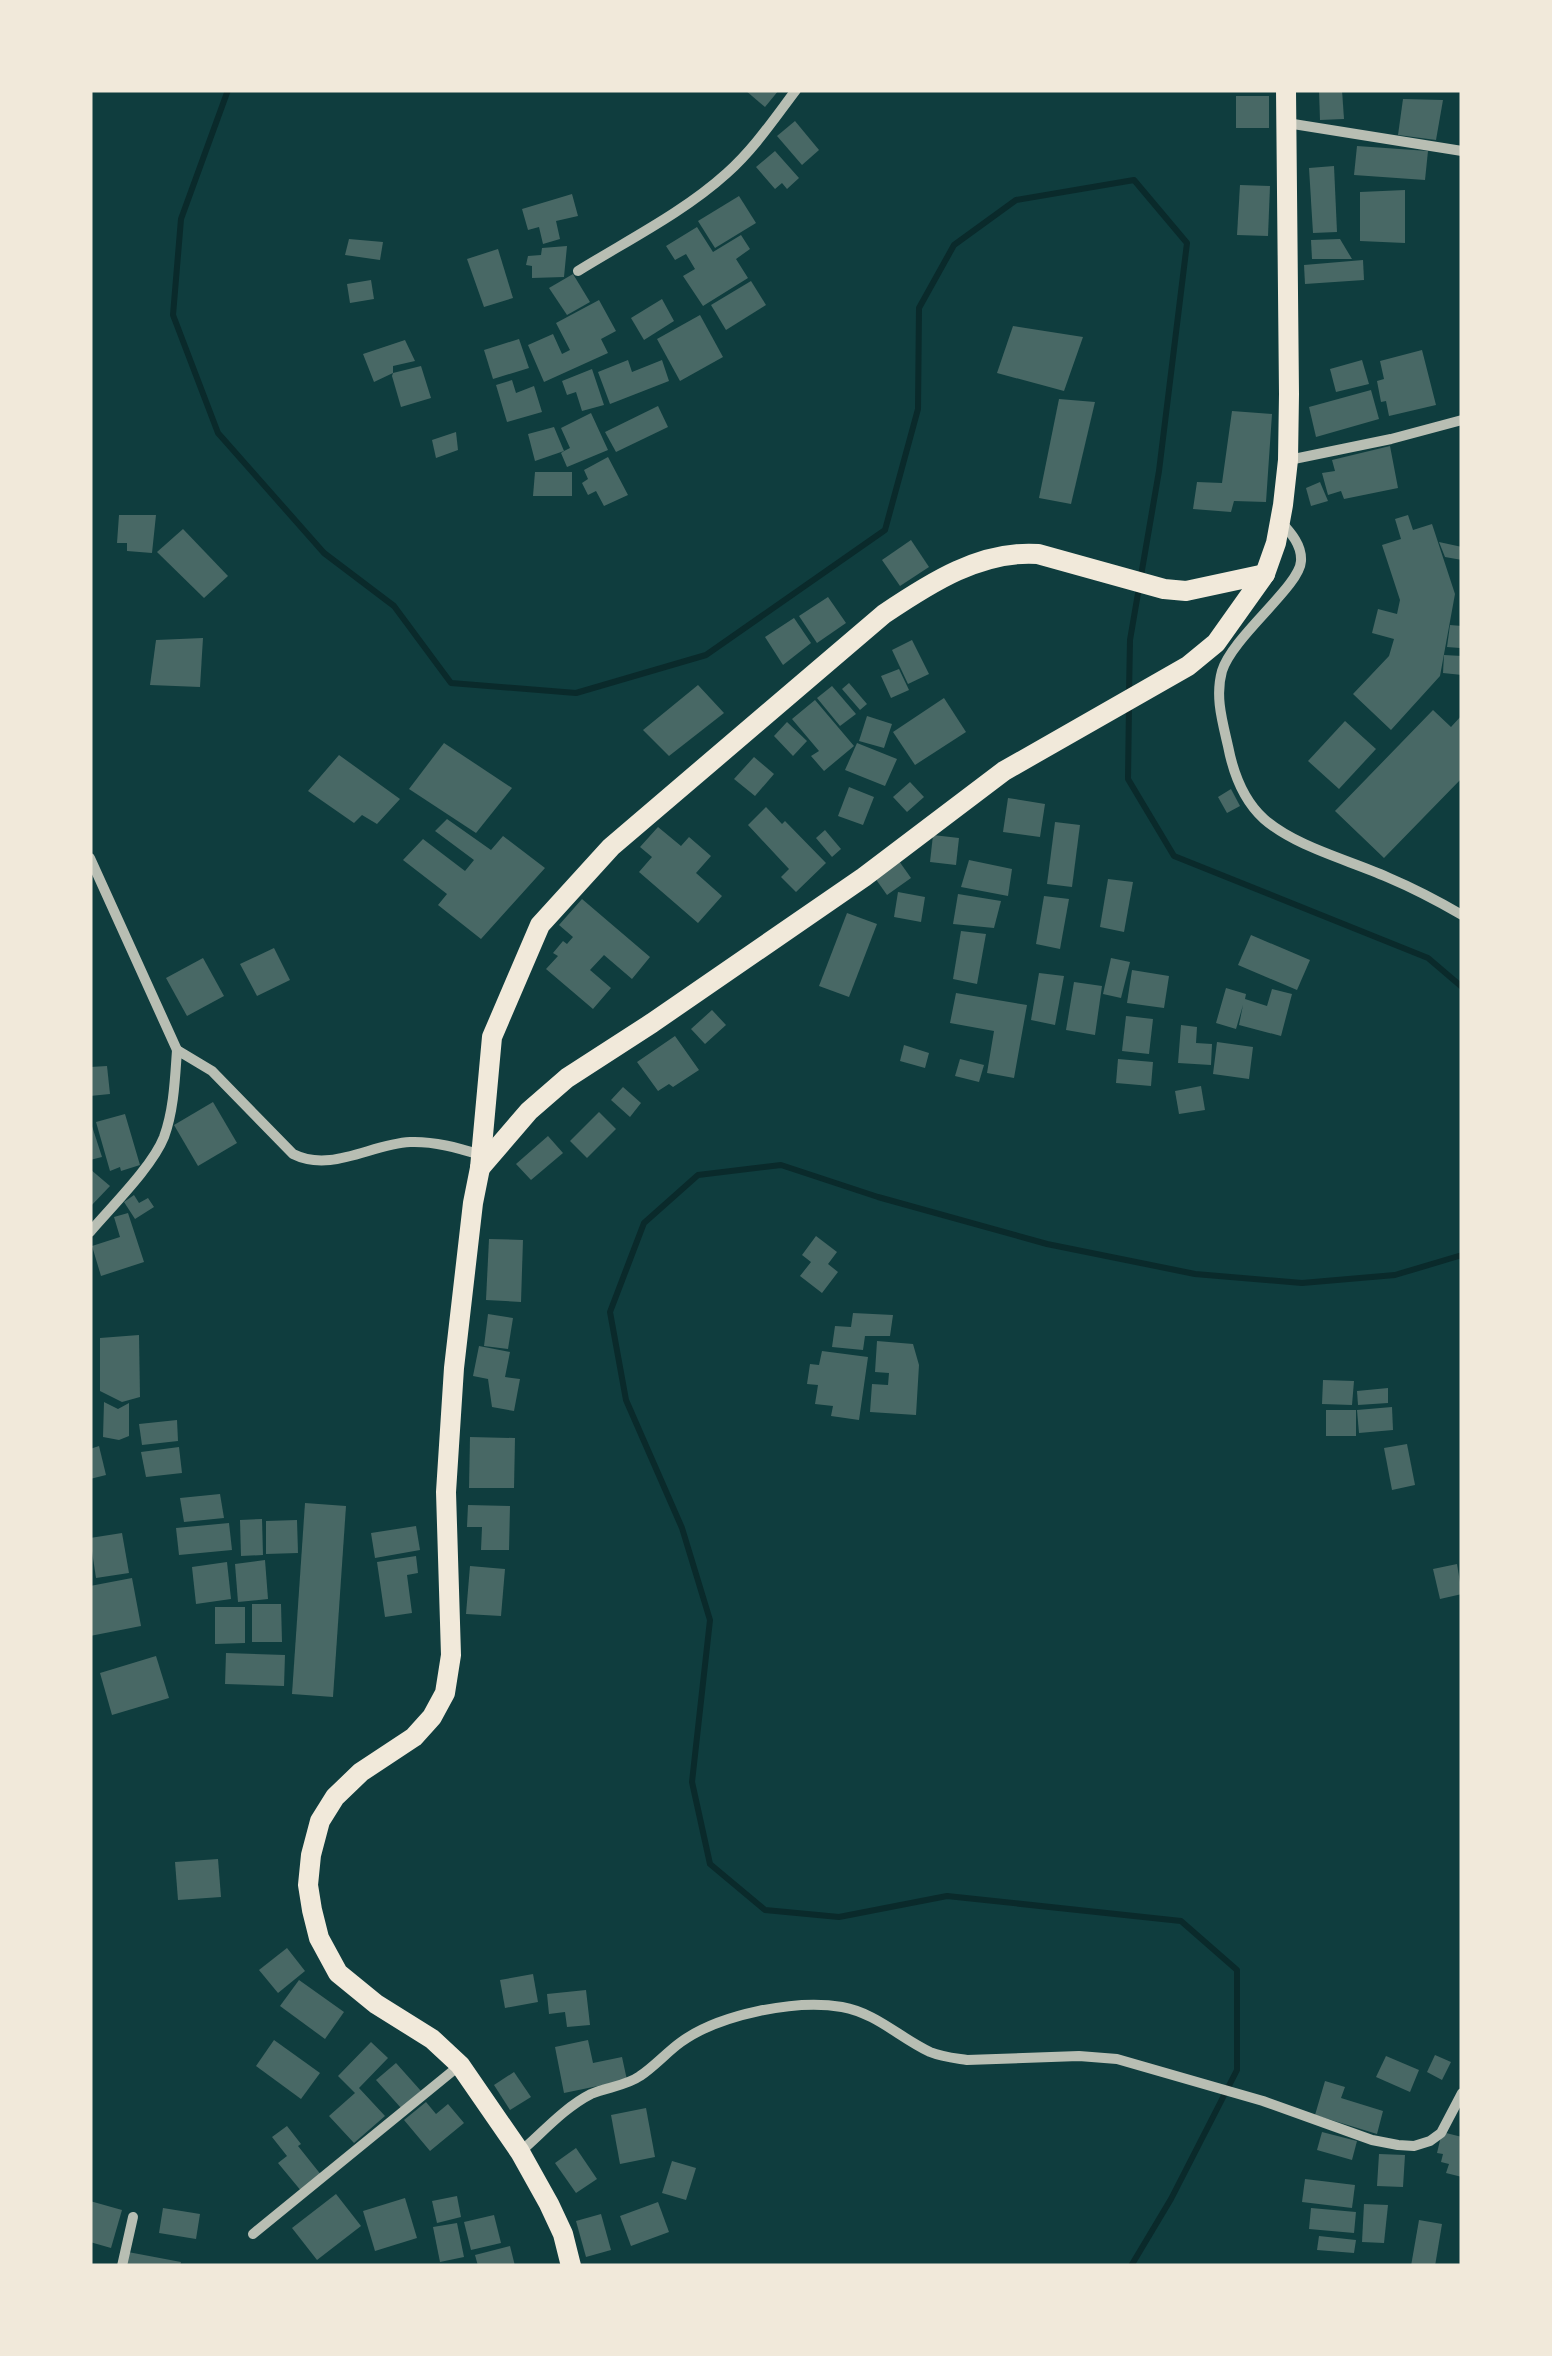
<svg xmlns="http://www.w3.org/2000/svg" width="1552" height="2356" font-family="'Fira Sans',sans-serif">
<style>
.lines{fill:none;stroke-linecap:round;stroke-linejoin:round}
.stream{stroke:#0a2a2b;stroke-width:6}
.building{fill:#486865}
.minor{stroke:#b8beb3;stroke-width:10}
.trunk{stroke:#f1e9da;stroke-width:20}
</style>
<rect width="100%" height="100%" fill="#0f3d3e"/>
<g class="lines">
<g class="stream">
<path d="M 228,90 L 181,219 L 173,315 L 218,433 L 324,553 L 394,606 L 451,683 L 576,693 L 706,655 L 885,530 L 918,409 L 919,308 L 954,245 L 1016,200 L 1134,180 L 1187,243 L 1159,471 L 1130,640 L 1129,693"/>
<path d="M 1129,706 L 1128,779 L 1174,856 L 1428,958 L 1462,987"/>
<path d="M 1131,2266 L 1171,2199 L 1237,2070 L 1237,1970 L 1181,1921 L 947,1896 L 839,1917 L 765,1910 L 710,1864 L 692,1782 L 710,1620 L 682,1528 L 626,1400 L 610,1312 L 644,1223 L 698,1175 L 781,1165 L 878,1197 L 1047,1244 L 1195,1274 L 1302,1283 L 1395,1275 L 1462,1255"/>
</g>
</g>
<g class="building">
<path d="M 745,90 L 779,90 L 765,107 Z"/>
<path d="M 1319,90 L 1342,90 L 1344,119 L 1320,120 Z"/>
<rect x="1236" y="96" width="33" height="32"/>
<path d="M 1403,99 L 1443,100 L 1436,140 L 1398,135 Z"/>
<path d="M 795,121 L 819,150 L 802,165 L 777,136 Z"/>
<path d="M 1357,146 L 1428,151 L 1425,180 L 1354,175 Z"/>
<path d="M 775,151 L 799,178 L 787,189 L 782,183 L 775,189 L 756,167 Z"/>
<path d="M 1334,166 L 1337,232 L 1313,233 L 1309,168 Z"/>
<path d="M 1240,185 L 1270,186 L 1268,236 L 1237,235 Z"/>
<path d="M 1405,190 L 1405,243 L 1360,241 L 1360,192 Z"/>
<path d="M 572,194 L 578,216 L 556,221 L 560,239 L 543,244 L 539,227 L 528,230 L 522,209 Z"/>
<path d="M 739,196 L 756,223 L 715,248 L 698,221 Z"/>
<path d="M 697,227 L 713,252 L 741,235 L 750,249 L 736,259 L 748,278 L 703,306 L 683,276 L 695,269 L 686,254 L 675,260 L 666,246 Z"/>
<path d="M 349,239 L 383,242 L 380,260 L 345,255 Z"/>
<path d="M 1340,239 L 1352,259 L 1312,259 L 1311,240 Z"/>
<path d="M 567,246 L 564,277 L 532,278 L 532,266 L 526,265 L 528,256 L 541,255 L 542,248 Z"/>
<path d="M 498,249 L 513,298 L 484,307 L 467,259 Z"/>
<path d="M 1363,260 L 1364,280 L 1305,284 L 1304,265 Z"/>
<path d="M 573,274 L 590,302 L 567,315 L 549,288 Z"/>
<path d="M 371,280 L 374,299 L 350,303 L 347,284 Z"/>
<path d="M 751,281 L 766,305 L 726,330 L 711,305 Z"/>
<path d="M 662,299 L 674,321 L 644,340 L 631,318 Z"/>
<path d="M 599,300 L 616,331 L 601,339 L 608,353 L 544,382 L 528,345 L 553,334 L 562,354 L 570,350 L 556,323 Z"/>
<path d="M 700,315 L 723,357 L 680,381 L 657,339 Z"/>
<path d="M 1013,326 L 1083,337 L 1064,391 L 997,373 Z"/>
<path d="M 519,339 L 529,368 L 493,379 L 484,350 Z"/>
<path d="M 405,340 L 415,361 L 393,366 L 393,373 L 374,382 L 363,354 Z"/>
<path d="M 1422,350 L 1436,405 L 1389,416 L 1386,401 L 1381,402 L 1377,381 L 1384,379 L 1380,361 Z"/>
<path d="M 628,360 L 632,372 L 662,360 L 669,381 L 610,404 L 598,372 Z"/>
<path d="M 1362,360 L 1369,384 L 1336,392 L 1330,369 Z"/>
<path d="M 421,366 L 431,398 L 401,407 L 392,376 L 393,373 Z"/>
<path d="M 592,369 L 604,405 L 582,411 L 576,392 L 567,395 L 562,381 Z"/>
<path d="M 512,380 L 516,393 L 534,386 L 542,412 L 507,422 L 496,385 Z"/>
<path d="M 1371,390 L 1379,419 L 1316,437 L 1309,407 Z"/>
<path d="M 1059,399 L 1095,402 L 1071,504 L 1039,498 Z"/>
<path d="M 658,406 L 668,427 L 616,452 L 605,432 Z"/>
<path d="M 1232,411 L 1272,414 L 1266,502 L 1234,501 L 1231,512 L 1193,509 L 1197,482 L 1222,483 Z"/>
<path d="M 591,413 L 608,450 L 567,467 L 561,453 L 564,451 L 535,461 L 528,434 L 554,427 L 564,451 L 570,448 L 561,428 Z"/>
<path d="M 456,432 L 458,450 L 436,458 L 432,440 Z"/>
<path d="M 1390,446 L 1398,488 L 1344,499 L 1341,491 L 1328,495 L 1322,473 L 1335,471 L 1332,460 Z"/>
<path d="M 608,457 L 628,495 L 604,506 L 596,491 L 588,495 L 582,483 L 588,479 L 584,470 Z"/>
<path d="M 535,472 L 572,472 L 572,496 L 533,496 Z"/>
<path d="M 1320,482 L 1328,501 L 1311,506 L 1306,488 Z"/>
<path d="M 119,515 L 156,515 L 152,553 L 127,551 L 127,543 L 117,543 Z"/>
<path d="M 1408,515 L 1413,530 L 1432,524 L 1455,594 L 1440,676 L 1391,730 L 1353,694 L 1389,656 L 1394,639 L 1372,633 L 1378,609 L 1397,614 L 1400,600 L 1382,545 L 1401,539 L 1395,519 Z"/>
<path d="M 183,529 L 228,576 L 204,598 L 157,552 Z"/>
<path d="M 911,540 L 929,567 L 900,586 L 882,560 Z"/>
<path d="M 1439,542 L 1462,547 L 1462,560 L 1445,557 Z"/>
<path d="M 828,597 L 846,623 L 817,643 L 799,616 Z"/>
<path d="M 794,618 L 811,643 L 783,665 L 765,637 Z"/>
<path d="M 1450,625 L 1462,626 L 1460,648 L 1447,647 Z"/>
<path d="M 203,638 L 200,687 L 150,685 L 156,640 Z"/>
<path d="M 912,640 L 929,674 L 908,684 L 892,650 Z"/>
<path d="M 1444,655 L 1462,656 L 1462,675 L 1443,673 Z"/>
<path d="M 899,669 L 909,690 L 891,698 L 881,676 Z"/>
<path d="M 849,683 L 867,704 L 860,710 L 842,689 Z"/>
<path d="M 698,685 L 724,713 L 669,756 L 643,730 Z"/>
<path d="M 832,686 L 856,714 L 840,726 L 817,698 Z"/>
<path d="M 944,698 L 966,732 L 915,765 L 893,732 Z"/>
<path d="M 815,700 L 854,746 L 824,771 L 811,756 L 819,751 L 792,719 Z"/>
<path d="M 1433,710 L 1451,727 L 1462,715 L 1462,778 L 1384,858 L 1335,811 Z"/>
<path d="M 867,716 L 892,724 L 884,748 L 859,741 Z"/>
<path d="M 1345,721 L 1376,749 L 1339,789 L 1308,761 Z"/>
<path d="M 787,722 L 807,741 L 793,756 L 774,736 Z"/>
<path d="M 444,743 L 512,788 L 476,833 L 409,789 Z"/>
<path d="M 857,743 L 897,759 L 885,786 L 845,770 Z"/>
<path d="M 339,755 L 400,799 L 377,824 L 362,815 L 354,823 L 308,791 Z"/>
<path d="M 754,757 L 774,774 L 755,796 L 734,779 Z"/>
<path d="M 910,782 L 924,797 L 907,812 L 893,797 Z"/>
<path d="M 849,787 L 874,797 L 863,825 L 838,816 Z"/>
<path d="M 1231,789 L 1240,806 L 1227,813 L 1218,797 Z"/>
<path d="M 1008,798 L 1045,804 L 1040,837 L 1003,832 Z"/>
<path d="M 766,807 L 782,824 L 785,821 L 826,863 L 796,892 L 781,877 L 789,869 L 748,825 Z"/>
<path d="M 447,819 L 491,850 L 503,836 L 545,868 L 481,939 L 438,905 L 447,894 L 403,860 L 423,839 L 465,871 L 474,860 L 435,831 Z"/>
<path d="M 1055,822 L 1080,825 L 1072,887 L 1047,884 Z"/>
<path d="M 658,827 L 681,846 L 689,837 L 711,856 L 696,873 L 722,896 L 698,923 L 639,872 L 652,857 L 640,847 Z"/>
<path d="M 825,830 L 841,849 L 832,857 L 816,838 Z"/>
<path d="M 933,835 L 959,838 L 956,865 L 930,862 Z"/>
<path d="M 969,860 L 1012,869 L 1008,896 L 961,887 Z"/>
<path d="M 899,861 L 911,878 L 887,895 L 875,878 Z"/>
<path d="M 1108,879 L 1133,882 L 1124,932 L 1100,927 Z"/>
<path d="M 898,892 L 925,897 L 921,922 L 894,917 Z"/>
<path d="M 958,894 L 1001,901 L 994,928 L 953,924 Z"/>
<path d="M 1044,896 L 1069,899 L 1060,949 L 1036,944 Z"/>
<path d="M 582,899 L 650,957 L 632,979 L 604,955 L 590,970 L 611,988 L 593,1009 L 546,969 L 558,956 L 553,953 L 563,941 L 567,944 L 573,937 L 559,925 Z"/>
<path d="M 847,913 L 877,924 L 849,997 L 819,986 Z"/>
<path d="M 961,931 L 986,934 L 977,984 L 953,979 Z"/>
<path d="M 1251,935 L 1310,960 L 1297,990 L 1238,965 Z"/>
<path d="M 274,948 L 290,980 L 257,996 L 240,964 Z"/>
<path d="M 203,958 L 224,996 L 187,1016 L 166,978 Z"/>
<path d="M 1111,958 L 1130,962 L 1121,998 L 1103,994 Z"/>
<path d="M 1132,970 L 1169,976 L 1164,1008 L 1127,1003 Z"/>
<path d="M 1039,973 L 1064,976 L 1055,1025 L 1031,1020 Z"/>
<path d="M 1074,982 L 1102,986 L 1095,1035 L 1066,1030 Z"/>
<path d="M 1226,988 L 1246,994 L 1245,999 L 1267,1006 L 1272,989 L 1292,994 L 1281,1036 L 1239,1025 L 1243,1005 L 1236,1029 L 1216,1023 Z"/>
<path d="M 956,993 L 1027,1005 L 1014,1078 L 987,1073 L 994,1031 L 950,1023 Z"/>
<path d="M 712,1010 L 726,1025 L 705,1044 L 691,1029 Z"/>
<path d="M 1126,1016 L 1153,1019 L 1149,1054 L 1122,1051 Z"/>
<path d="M 1181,1025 L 1197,1027 L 1196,1043 L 1212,1044 L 1211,1065 L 1178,1063 Z"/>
<path d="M 675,1036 L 699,1070 L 673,1087 L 669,1084 L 658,1091 L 637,1062 Z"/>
<path d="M 1217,1042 L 1253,1047 L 1249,1079 L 1213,1074 Z"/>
<path d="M 904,1045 L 929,1053 L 925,1068 L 900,1061 Z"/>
<path d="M 960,1059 L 984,1065 L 979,1082 L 955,1076 Z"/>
<path d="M 1118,1059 L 1153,1062 L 1151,1086 L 1116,1083 Z"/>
<path d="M 107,1066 L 110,1094 L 90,1096 L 90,1067 Z"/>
<path d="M 1201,1086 L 1205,1110 L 1179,1114 L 1175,1091 Z"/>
<path d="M 623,1087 L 641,1103 L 630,1117 L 611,1100 Z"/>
<path d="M 213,1102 L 237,1143 L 198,1166 L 174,1125 Z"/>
<path d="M 599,1112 L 616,1129 L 587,1158 L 570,1141 Z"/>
<path d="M 125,1114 L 140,1165 L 121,1171 L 120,1167 L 110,1171 L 96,1122 Z"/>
<path d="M 90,1120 L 102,1157 L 90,1160 Z"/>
<path d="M 548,1136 L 563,1153 L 531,1180 L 516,1164 Z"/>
<path d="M 90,1169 L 110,1186 L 90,1207 Z"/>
<path d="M 134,1195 L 139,1203 L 148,1198 L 154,1207 L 135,1219 L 124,1202 Z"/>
<path d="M 128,1213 L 144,1262 L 101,1276 L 92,1246 L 120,1237 L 114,1217 Z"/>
<path d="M 816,1236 L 837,1252 L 828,1264 L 838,1272 L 822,1293 L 800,1276 L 811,1262 L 802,1255 Z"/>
<path d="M 489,1239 L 523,1240 L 521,1302 L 486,1300 Z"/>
<path d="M 853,1313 L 893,1315 L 890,1336 L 865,1336 L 863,1350 L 832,1347 L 835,1326 L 851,1327 Z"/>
<path d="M 488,1314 L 513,1318 L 508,1349 L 484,1346 Z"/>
<path d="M 139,1335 L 140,1397 L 122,1402 L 100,1391 L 100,1338 Z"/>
<path d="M 877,1341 L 913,1344 L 919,1365 L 916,1415 L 870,1412 L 872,1384 L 888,1385 L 889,1373 L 875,1372 Z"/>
<path d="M 479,1346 L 510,1352 L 505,1377 L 520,1379 L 514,1411 L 492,1407 L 488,1379 L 473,1376 Z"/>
<path d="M 822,1351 L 868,1357 L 859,1420 L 831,1416 L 833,1406 L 815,1404 L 818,1385 L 807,1384 L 810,1364 L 819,1365 Z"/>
<path d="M 1323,1380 L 1354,1381 L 1352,1405 L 1322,1404 Z"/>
<path d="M 1388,1388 L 1388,1403 L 1358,1405 L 1357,1391 Z"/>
<path d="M 104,1402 L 118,1409 L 129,1403 L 129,1436 L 119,1440 L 103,1437 Z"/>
<path d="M 1392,1407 L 1393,1430 L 1359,1433 L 1357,1410 Z"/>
<rect x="1326" y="1410" width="30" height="26"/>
<path d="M 177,1420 L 178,1441 L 142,1445 L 139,1424 Z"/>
<path d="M 470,1437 L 515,1438 L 514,1488 L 469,1488 Z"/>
<path d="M 1407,1444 L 1415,1485 L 1392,1490 L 1384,1448 Z"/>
<path d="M 99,1446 L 106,1475 L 90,1479 L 90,1449 Z"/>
<path d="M 179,1447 L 182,1473 L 146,1477 L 141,1452 Z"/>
<path d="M 220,1494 L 224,1518 L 184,1522 L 180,1498 Z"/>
<path d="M 305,1503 L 346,1506 L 333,1697 L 292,1694 Z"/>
<path d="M 468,1505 L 510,1506 L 509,1550 L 481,1550 L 482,1527 L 467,1527 Z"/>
<path d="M 262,1519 L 263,1555 L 241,1556 L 240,1520 Z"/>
<path d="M 297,1520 L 298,1553 L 266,1554 L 266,1521 Z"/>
<path d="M 229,1523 L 232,1550 L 179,1555 L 176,1528 Z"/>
<path d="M 416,1526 L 420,1550 L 375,1558 L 371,1533 Z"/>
<path d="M 122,1533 L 129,1573 L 96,1578 L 90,1538 Z"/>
<path d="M 416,1556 L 418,1573 L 407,1575 L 412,1613 L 385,1617 L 377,1562 Z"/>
<path d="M 265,1560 L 268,1599 L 238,1602 L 235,1564 Z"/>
<path d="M 227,1562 L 231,1599 L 196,1604 L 192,1567 Z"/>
<path d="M 1457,1564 L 1462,1594 L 1440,1599 L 1433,1569 Z"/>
<path d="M 470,1566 L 505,1569 L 501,1616 L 466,1614 Z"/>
<path d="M 132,1578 L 141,1626 L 90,1636 L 90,1586 Z"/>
<path d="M 252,1604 L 281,1604 L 282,1642 L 252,1642 Z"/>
<path d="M 215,1607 L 245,1607 L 245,1643 L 215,1644 Z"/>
<path d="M 226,1653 L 285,1655 L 284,1686 L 225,1684 Z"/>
<path d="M 156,1656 L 169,1698 L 112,1715 L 100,1673 Z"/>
<path d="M 218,1859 L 221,1897 L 178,1900 L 175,1862 Z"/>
<path d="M 287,1948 L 305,1971 L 278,1993 L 259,1970 Z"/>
<path d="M 533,1974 L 538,2002 L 505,2008 L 500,1980 Z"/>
<path d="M 299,1980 L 344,2012 L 325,2039 L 280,2006 Z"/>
<path d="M 586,1990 L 590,2025 L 567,2027 L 565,2012 L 549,2014 L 547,1994 Z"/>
<path d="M 274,2040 L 320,2073 L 301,2099 L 256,2066 Z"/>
<path d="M 588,2040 L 593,2063 L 622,2057 L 627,2080 L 564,2093 L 555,2047 Z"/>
<path d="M 371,2042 L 388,2058 L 359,2088 L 385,2116 L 354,2143 L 329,2116 L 355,2093 L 338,2076 Z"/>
<path d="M 1435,2055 L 1451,2062 L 1442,2080 L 1427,2072 Z"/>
<path d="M 1386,2056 L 1419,2070 L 1410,2092 L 1376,2077 Z"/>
<path d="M 396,2063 L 421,2091 L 401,2108 L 376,2080 Z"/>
<path d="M 514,2072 L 531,2097 L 510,2110 L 494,2085 Z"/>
<path d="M 1325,2081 L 1345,2087 L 1341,2098 L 1383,2111 L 1377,2134 L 1315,2115 Z"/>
<path d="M 426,2102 L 436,2114 L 448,2104 L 464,2123 L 430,2151 L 404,2120 Z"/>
<path d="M 646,2108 L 655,2157 L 620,2164 L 611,2115 Z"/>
<path d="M 287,2126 L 301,2144 L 298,2146 L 322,2176 L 302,2192 L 278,2163 L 287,2156 L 272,2137 Z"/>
<path d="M 1322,2132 L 1357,2141 L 1352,2160 L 1317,2150 Z"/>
<path d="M 1442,2132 L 1462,2137 L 1462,2177 L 1446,2173 L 1449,2164 L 1441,2162 L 1443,2154 L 1437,2153 Z"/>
<path d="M 576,2148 L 597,2179 L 576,2193 L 555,2163 Z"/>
<path d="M 1379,2154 L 1405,2155 L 1403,2187 L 1377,2186 Z"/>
<path d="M 672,2161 L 696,2168 L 686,2200 L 662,2193 Z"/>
<path d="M 1305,2179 L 1355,2185 L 1352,2208 L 1302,2202 Z"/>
<path d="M 336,2194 L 361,2226 L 317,2260 L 292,2228 Z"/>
<path d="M 457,2196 L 461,2217 L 437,2223 L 432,2201 Z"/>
<path d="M 405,2198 L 417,2238 L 375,2251 L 363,2211 Z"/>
<path d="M 90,2201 L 122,2210 L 111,2248 L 90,2242 Z"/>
<path d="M 658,2202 L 669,2232 L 631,2246 L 620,2216 Z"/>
<path d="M 1364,2204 L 1388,2205 L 1384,2243 L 1362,2242 Z"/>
<path d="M 163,2208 L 200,2214 L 196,2239 L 159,2233 Z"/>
<path d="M 1311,2208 L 1356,2212 L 1354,2233 L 1309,2229 Z"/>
<path d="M 601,2214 L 611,2250 L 586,2257 L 576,2221 Z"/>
<path d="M 494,2215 L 501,2243 L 471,2250 L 464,2222 Z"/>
<path d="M 1419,2220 L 1442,2224 L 1435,2266 L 1411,2266 Z"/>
<path d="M 457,2223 L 464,2257 L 440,2262 L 433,2227 Z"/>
<path d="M 1319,2236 L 1356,2240 L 1354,2253 L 1317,2250 Z"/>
<path d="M 510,2246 L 515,2266 L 478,2266 L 475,2255 Z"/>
<path d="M 128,2252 L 181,2262 L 180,2266 L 125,2266 Z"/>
</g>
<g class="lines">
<g class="minor">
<path d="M 1287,123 L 1462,151"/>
<path d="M 578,271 C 628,240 684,212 727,173 C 754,149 774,119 796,90"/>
<path d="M 1289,460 L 1391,439 L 1462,420"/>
<path d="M 1281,522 C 1291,533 1302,545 1301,561 C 1300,586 1233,636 1222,671 C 1215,696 1222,720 1228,746 C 1233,772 1243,800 1264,819 C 1296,847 1349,860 1387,877 C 1413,888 1438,901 1462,915"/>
<path d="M 90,858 L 177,1050"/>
<path d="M 90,1232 C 112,1206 152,1167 164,1137 C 174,1110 175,1078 177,1050 L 212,1071 L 293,1154 C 331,1173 371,1144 410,1142 C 434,1141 458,1148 481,1155"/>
<path d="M 520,2152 C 542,2133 565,2107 591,2094 C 607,2087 626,2086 640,2076 C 655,2066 667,2052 681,2042 C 720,2014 796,1999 842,2007 C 876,2013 900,2038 930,2052 C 942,2057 954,2058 967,2060 L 1079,2056 L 1117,2059 L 1263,2101 L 1372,2140 L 1398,2145 L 1414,2146 L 1430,2141 L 1441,2133 L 1462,2093"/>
<path d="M 253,2234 L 460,2065"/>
<path d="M 122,2266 L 133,2217"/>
</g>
<g class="trunk">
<path d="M 480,1168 L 529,1111 L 567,1078 L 652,1023 L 864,877 L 1004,771 L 1188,666 L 1216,643 L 1265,574 L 1276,543 L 1283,505 L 1288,460 L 1289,394 L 1286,90"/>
<path d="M 571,2266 L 563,2234 L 549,2204 L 520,2152 L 460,2065 L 432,2039 L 376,2004 L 338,1973 L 319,1938 L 312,1910 L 308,1885 L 311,1855 L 320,1821 L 335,1797 L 361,1772 L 414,1737 L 432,1717 L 445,1693 L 451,1655 L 446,1492 L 454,1368 L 473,1203 L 480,1168 L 492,1037 L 540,925 L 611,847 L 884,614 C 930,583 981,550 1038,554 L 1164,589 L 1186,591 L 1265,574"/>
</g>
</g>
<rect width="1552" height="2356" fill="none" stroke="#f1e9da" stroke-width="185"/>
</svg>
